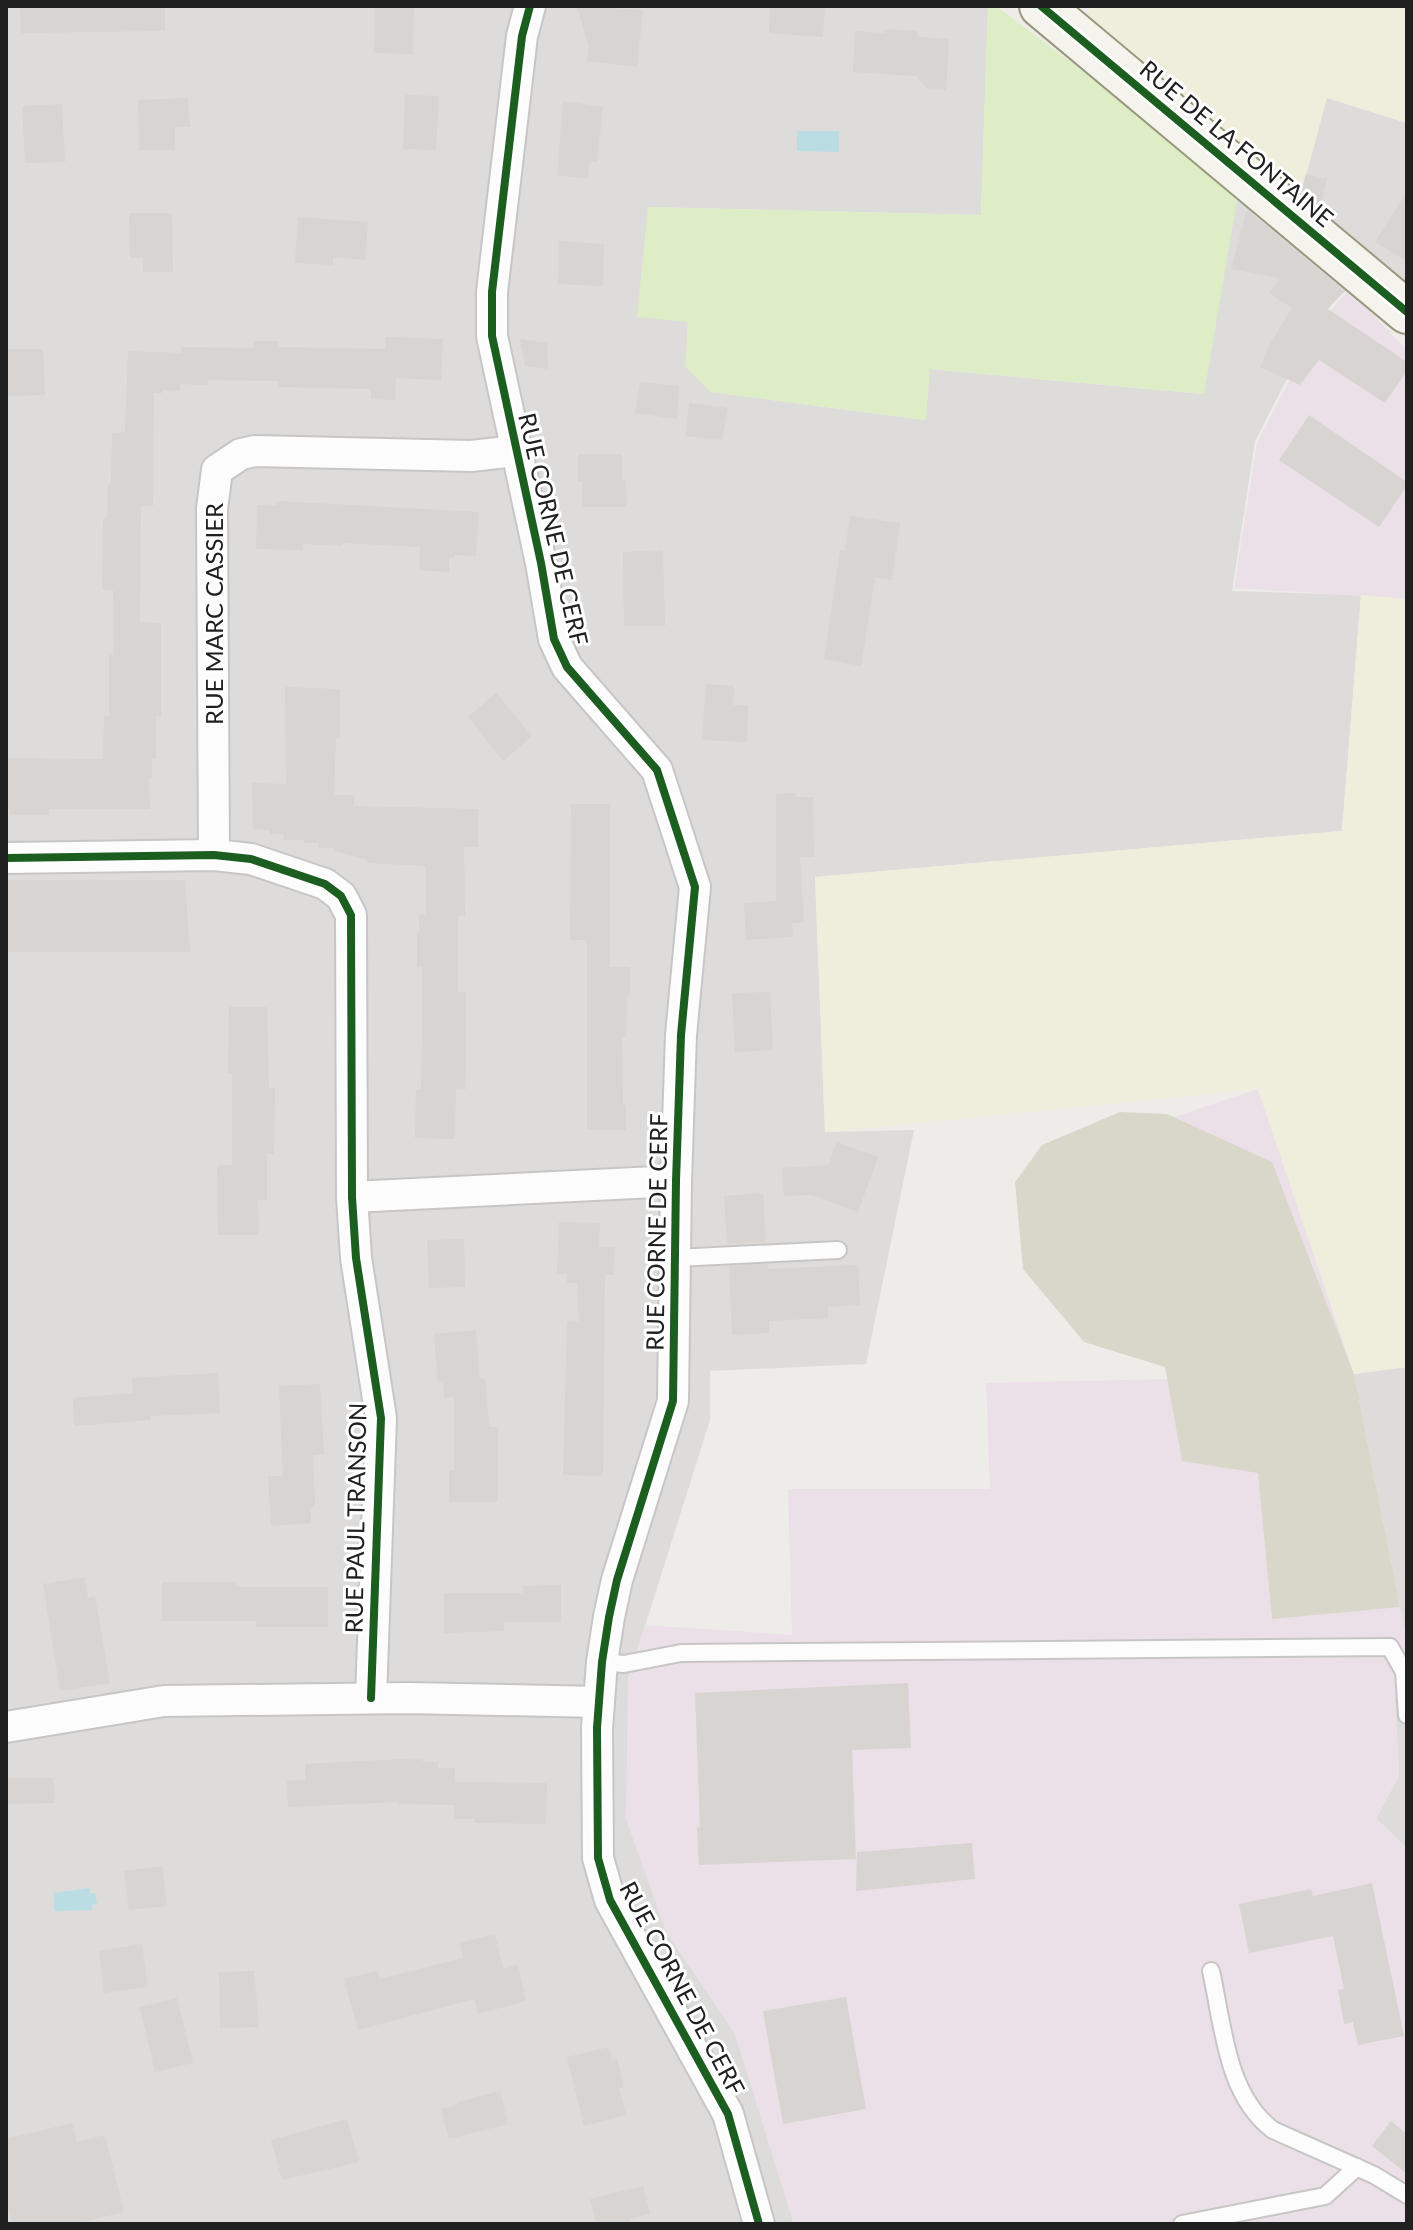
<svg xmlns="http://www.w3.org/2000/svg" width="1413" height="2230" font-family="Lato,sans-serif">
<style>
.residential{fill:#dddcda}
.industrial{fill:#ece0e8}
.construction{fill:#d8d7ca}
.farmland{fill:#efeedc}
.grass{fill:#ddedc6}
.water{fill:#badde3}
.building{fill:#d7d4d1}
.lines{fill:none;stroke-linecap:round;stroke-linejoin:round}
.lane-casing{stroke:#c7c6c5;stroke-width:20}
.street-casing{stroke:#c7c6c5;stroke-width:34}
.secondary-casing{stroke:#99997f;stroke-width:46}
.lane{stroke:#fcfcfc;stroke-width:16}
.street{stroke:#fcfcfc;stroke-width:30}
.secondary{stroke:#f4f4ec;stroke-width:42}
.cycleway-casing{stroke:#fff;stroke-width:13}
.cycleway{stroke:#1b5e20;stroke-width:8}
.labels{text-anchor:middle;dominant-baseline:central;stroke-width:6;stroke-linejoin:round;paint-order:stroke}
.street-label{font-size:24px;fill:#202020;stroke:#fff}
</style>
<rect width="100%" height="100%" fill="#eeece9"/>
<g class="residential">
<path d="M 6,6 L 988,6 L 981,215 L 648,207 L 688,322 L 686,366 L 711,392 L 925,420 L 929,369 L 1203,394 L 1243,163 L 1327,98 L 1407,123 L 1407,338 L 1353,284 L 1320,315 L 1255,441 L 1232,591 L 1361,595 L 1342,831 L 815,877 L 825,1132 L 914,1130 L 866,1364 L 710,1371 L 710,1420 L 629,1677 L 666,1932 L 735,2033 L 794,2224 L 6,2224 Z"/>
<path d="M 1407,1367 L 1407,1642 L 1354,1374 Z"/>
<path d="M 1407,1695 L 1407,1848 L 1376,1819 L 1399,1775 L 1395,1698 Z"/>
</g>
<g class="industrial">
<path d="M 1349,290 L 1407,350 L 1407,599 L 1234,588 L 1257,443 L 1318,325 Z"/>
<path d="M 1258,1089 L 1354,1374 L 1407,1642 L 1407,1695 L 1395,1699 L 1399,1775 L 1376,1818 L 1407,1848 L 1407,2224 L 794,2224 L 735,2033 L 666,1932 L 626,1819 L 628,1677 L 645,1625 L 792,1635 L 788,1489 L 990,1489 L 986,1383 L 1175,1379 L 1171,1118 Z"/>
</g>
<path class="construction" d="M 1120,1112 L 1167,1114 L 1272,1162 L 1354,1374 L 1400,1607 L 1272,1619 L 1258,1473 L 1182,1461 L 1165,1367 L 1084,1342 L 1023,1269 L 1015,1182 L 1042,1145 Z"/>
<g class="farmland">
<path d="M 1090,6 L 1407,6 L 1407,123 L 1327,98 L 1299,202 L 1087,16 Z"/>
<path d="M 1361,595 L 1407,599 L 1407,1367 L 1354,1374 L 1258,1089 L 825,1132 L 815,877 L 1342,831 Z"/>
</g>
<path class="grass" d="M 988,6 L 996,6 L 1239,189 L 1204,394 L 930,369 L 926,420 L 711,392 L 685,366 L 688,322 L 637,317 L 648,207 L 981,215 Z"/>
<g class="water">
<path d="M 797,131 L 839,131 L 839,152 L 797,151 Z"/>
<path d="M 90,1888 L 90,1893 L 95,1893 L 97,1904 L 92,1905 L 92,1910 L 54,1911 L 54,1893 Z"/>
</g>
<g class="building">
<path d="M 20,6 L 165,6 L 165,31 L 21,33 Z"/>
<path d="M 375,6 L 414,6 L 413,54 L 374,53 Z"/>
<path d="M 577,6 L 643,10 L 637,67 L 587,61 L 589,47 Z"/>
<path d="M 770,6 L 825,6 L 823,37 L 769,33 Z"/>
<path d="M 885,29 L 918,31 L 918,37 L 949,39 L 946,90 L 927,88 L 916,76 L 853,72 L 855,31 L 884,33 Z"/>
<path d="M 405,95 L 439,96 L 436,150 L 403,149 Z"/>
<path d="M 188,98 L 190,127 L 175,127 L 175,150 L 139,150 L 138,100 Z"/>
<path d="M 563,101 L 603,107 L 597,162 L 590,161 L 588,179 L 557,175 Z"/>
<path d="M 62,104 L 65,162 L 25,163 L 22,106 Z"/>
<path d="M 1306,174 L 1327,179 L 1320,208 L 1301,192 Z"/>
<path d="M 1407,192 L 1407,261 L 1375,242 Z"/>
<path d="M 1247,210 L 1344,291 L 1328,309 L 1407,362 L 1407,371 L 1385,403 L 1319,360 L 1300,385 L 1260,367 L 1271,342 L 1292,308 L 1269,293 L 1280,278 L 1231,269 Z"/>
<path d="M 129,213 L 172,213 L 173,272 L 143,272 L 143,258 L 130,258 Z"/>
<path d="M 298,217 L 368,222 L 365,260 L 333,257 L 333,265 L 295,263 Z"/>
<path d="M 559,241 L 604,244 L 603,286 L 558,284 Z"/>
<path d="M 386,337 L 443,339 L 441,380 L 396,378 L 395,400 L 371,399 L 371,389 L 278,387 L 278,381 L 208,380 L 207,385 L 180,384 L 180,391 L 162,390 L 162,393 L 154,393 L 153,506 L 141,506 L 140,622 L 161,623 L 161,716 L 156,716 L 156,759 L 152,759 L 152,778 L 149,778 L 150,809 L 49,809 L 49,815 L 10,815 L 9,809 L 6,809 L 6,758 L 103,759 L 104,716 L 109,716 L 109,655 L 114,655 L 113,590 L 102,590 L 103,519 L 107,519 L 108,484 L 111,484 L 112,433 L 125,432 L 128,351 L 181,353 L 181,347 L 253,348 L 253,341 L 278,341 L 278,347 L 385,349 Z"/>
<path d="M 520,339 L 547,343 L 548,369 L 525,366 Z"/>
<path d="M 6,349 L 43,349 L 45,395 L 6,396 Z"/>
<path d="M 640,382 L 679,386 L 677,419 L 635,413 Z"/>
<path d="M 689,403 L 728,408 L 722,440 L 686,436 Z"/>
<path d="M 1309,415 L 1407,482 L 1407,486 L 1379,527 L 1279,460 Z"/>
<path d="M 578,454 L 622,454 L 622,480 L 626,480 L 627,507 L 582,507 L 582,481 L 578,481 Z"/>
<path d="M 277,501 L 479,512 L 476,556 L 454,555 L 454,558 L 449,557 L 449,572 L 419,570 L 420,547 L 342,543 L 343,546 L 303,544 L 303,550 L 256,549 L 257,505 L 276,506 Z"/>
<path d="M 850,516 L 900,523 L 892,580 L 875,577 L 861,666 L 824,659 L 840,550 L 845,551 Z"/>
<path d="M 663,550 L 665,626 L 624,626 L 623,552 Z"/>
<path d="M 706,684 L 734,686 L 733,705 L 748,705 L 747,742 L 702,740 Z"/>
<path d="M 285,687 L 340,689 L 340,739 L 336,739 L 334,795 L 354,795 L 354,806 L 478,809 L 478,847 L 464,847 L 465,916 L 458,916 L 458,992 L 466,992 L 466,1070 L 465,1090 L 456,1089 L 455,1139 L 415,1138 L 416,1089 L 421,1089 L 422,1037 L 422,967 L 417,967 L 417,932 L 419,932 L 419,915 L 426,915 L 426,866 L 367,863 L 367,860 L 335,851 L 334,848 L 319,848 L 318,843 L 304,843 L 304,840 L 284,840 L 283,834 L 270,834 L 270,830 L 253,829 L 252,783 L 286,784 Z"/>
<path d="M 496,693 L 532,736 L 503,761 L 468,717 Z"/>
<path d="M 795,793 L 796,797 L 813,797 L 814,857 L 800,857 L 804,922 L 792,923 L 793,937 L 746,940 L 744,903 L 776,901 L 776,794 Z"/>
<path d="M 571,804 L 610,804 L 610,967 L 630,967 L 630,996 L 627,996 L 626,1038 L 622,1038 L 623,1105 L 626,1105 L 626,1130 L 587,1130 L 587,940 L 570,940 Z"/>
<path d="M 6,880 L 185,880 L 190,952 L 6,952 Z"/>
<path d="M 770,992 L 773,1050 L 735,1052 L 732,993 Z"/>
<path d="M 229,1007 L 267,1007 L 269,1088 L 275,1088 L 274,1154 L 267,1154 L 267,1200 L 258,1200 L 259,1235 L 218,1235 L 217,1166 L 232,1165 L 232,1073 L 228,1073 Z"/>
<path d="M 837,1142 L 878,1157 L 858,1212 L 812,1195 L 784,1196 L 782,1168 L 828,1165 Z"/>
<path d="M 763,1193 L 766,1242 L 727,1244 L 724,1196 Z"/>
<path d="M 559,1222 L 600,1223 L 599,1247 L 615,1247 L 613,1275 L 605,1275 L 603,1476 L 563,1475 L 567,1322 L 579,1321 L 577,1283 L 567,1283 L 567,1274 L 557,1274 Z"/>
<path d="M 464,1239 L 465,1287 L 429,1288 L 427,1240 Z"/>
<path d="M 768,1264 L 768,1269 L 858,1265 L 860,1305 L 828,1307 L 828,1318 L 769,1321 L 769,1333 L 732,1335 L 729,1266 Z"/>
<path d="M 476,1330 L 480,1379 L 485,1379 L 489,1427 L 498,1427 L 498,1502 L 449,1502 L 449,1470 L 454,1470 L 454,1397 L 444,1398 L 443,1383 L 438,1383 L 434,1334 Z"/>
<path d="M 218,1373 L 220,1413 L 151,1416 L 151,1420 L 74,1426 L 73,1398 L 133,1393 L 132,1378 Z"/>
<path d="M 320,1384 L 324,1454 L 313,1455 L 315,1504 L 311,1509 L 311,1523 L 271,1526 L 268,1476 L 283,1476 L 279,1386 Z"/>
<path d="M 85,1577 L 88,1598 L 95,1596 L 110,1683 L 60,1691 L 43,1584 Z"/>
<path d="M 162,1582 L 236,1582 L 236,1587 L 328,1587 L 328,1627 L 256,1627 L 256,1621 L 162,1621 Z"/>
<path d="M 561,1585 L 561,1622 L 504,1622 L 504,1631 L 444,1633 L 444,1593 L 523,1593 L 523,1586 Z"/>
<path d="M 908,1683 L 911,1748 L 852,1750 L 856,1859 L 699,1865 L 697,1828 L 700,1827 L 695,1693 Z"/>
<path d="M 423,1758 L 423,1762 L 438,1762 L 438,1768 L 455,1768 L 455,1782 L 547,1783 L 546,1824 L 474,1823 L 474,1819 L 454,1819 L 454,1805 L 398,1804 L 398,1802 L 288,1807 L 287,1781 L 305,1780 L 305,1764 Z"/>
<path d="M 6,1778 L 53,1778 L 55,1803 L 6,1804 Z"/>
<path d="M 972,1843 L 975,1879 L 856,1891 L 857,1852 Z"/>
<path d="M 162,1866 L 167,1906 L 129,1910 L 124,1871 Z"/>
<path d="M 1372,1883 L 1404,2036 L 1358,2045 L 1353,2022 L 1344,2024 L 1338,1990 L 1344,1989 L 1333,1936 L 1249,1953 L 1239,1904 L 1311,1889 L 1313,1896 Z"/>
<path d="M 495,1934 L 503,1969 L 518,1965 L 526,2001 L 478,2014 L 474,1999 L 358,2030 L 344,1979 L 377,1971 L 380,1979 L 463,1958 L 460,1943 Z"/>
<path d="M 142,1944 L 148,1987 L 104,1993 L 99,1951 Z"/>
<path d="M 254,1971 L 259,2027 L 220,2028 L 219,1972 Z"/>
<path d="M 846,1997 L 866,2109 L 783,2124 L 763,2011 Z"/>
<path d="M 177,1998 L 193,2063 L 155,2072 L 140,2007 Z"/>
<path d="M 609,2047 L 612,2060 L 617,2059 L 624,2087 L 619,2088 L 626,2115 L 584,2126 L 567,2057 Z"/>
<path d="M 500,2091 L 508,2124 L 449,2139 L 441,2109 L 457,2105 L 457,2102 Z"/>
<path d="M 347,2119 L 359,2162 L 282,2180 L 271,2140 Z"/>
<path d="M 1391,2121 L 1407,2134 L 1407,2174 L 1372,2146 Z"/>
<path d="M 72,2123 L 77,2142 L 105,2135 L 124,2212 L 74,2224 L 12,2224 L 6,2198 L 6,2139 Z"/>
<path d="M 643,2186 L 650,2214 L 629,2219 L 631,2224 L 596,2224 L 590,2199 Z"/>
</g>
<g class="lines">
<g class="lane-casing">
<g id="lane">
<path d="M 675,1258 L 838,1250"/>
<path d="M 602,1662 L 624,1664 L 681,1653 L 1390,1647 L 1404,1672 L 1407,1715"/>
<path d="M 1211,1971 C 1223,2024 1226,2095 1273,2130 L 1374,2175 L 1407,2195"/>
<path d="M 1182,2224 L 1325,2196 L 1357,2167"/>
</g>
</g>
<g class="street-casing">
<g id="street">
<path d="M 530,6 L 522,36 L 492,292 L 492,336 L 541,563 L 554,639 L 567,667 L 657,770 L 695,887 L 681,1035 L 676,1181 L 673,1401 L 617,1580 L 609,1617 L 602,1662 L 597,1728 L 598,1858 L 610,1900 L 728,2114 L 759,2224"/>
<path d="M 214,855 L 212,509 L 217,470 L 241,454 L 255,451 L 471,456 L 516,451"/>
<path d="M 6,858 L 214,855 L 251,859 L 325,884 L 341,896 L 351,915 L 352,1197 L 356,1258 L 381,1418 L 371,1698"/>
<path d="M 352,1197 L 676,1181"/>
<path d="M 6,1727 L 164,1701 L 409,1698 L 599,1702"/>
</g>
</g>
<g class="secondary-casing">
<path id="secondary" d="M 1041,6 L 1407,312"/>
</g>
<use href="#lane" class="lane"/>
<use href="#street" class="street"/>
<use href="#secondary" class="secondary"/>
<g class="cycleway-casing">
<g id="cycleway">
<path d="M 530,6 L 522,36 L 492,292 L 492,336 L 541,563 L 554,639 L 567,667 L 657,770 L 695,887 L 681,1035 L 676,1181 L 673,1401 L 617,1580 L 609,1617 L 602,1662 L 597,1728 L 598,1858 L 610,1900 L 728,2114 L 759,2224"/>
<path d="M 1041,6 L 1407,312"/>
<path d="M 6,858 L 214,855 L 251,859 L 325,884 L 341,896 L 351,915 L 352,1197 L 356,1258 L 381,1418 L 371,1698"/>
</g>
</g>
<use href="#cycleway" class="cycleway"/>
</g>
<g class="labels">
<g class="street-label">
<text transform="translate(1237 143) rotate(40)">RUE DE LA FONTAINE</text>
<text transform="translate(554 529) rotate(77)">RUE CORNE DE CERF</text>
<text transform="translate(213 614) rotate(-90)">RUE MARC CASSIER</text>
<text transform="translate(656 1232) rotate(-89)">RUE CORNE DE CERF</text>
<text transform="translate(355 1518) rotate(-89)">RUE PAUL TRANSON</text>
<text transform="translate(683 1988) rotate(62)">RUE CORNE DE CERF</text>
</g>
</g>
<rect width="1413" height="2230" fill="none" stroke="#202020" stroke-width="16"/>
</svg>
